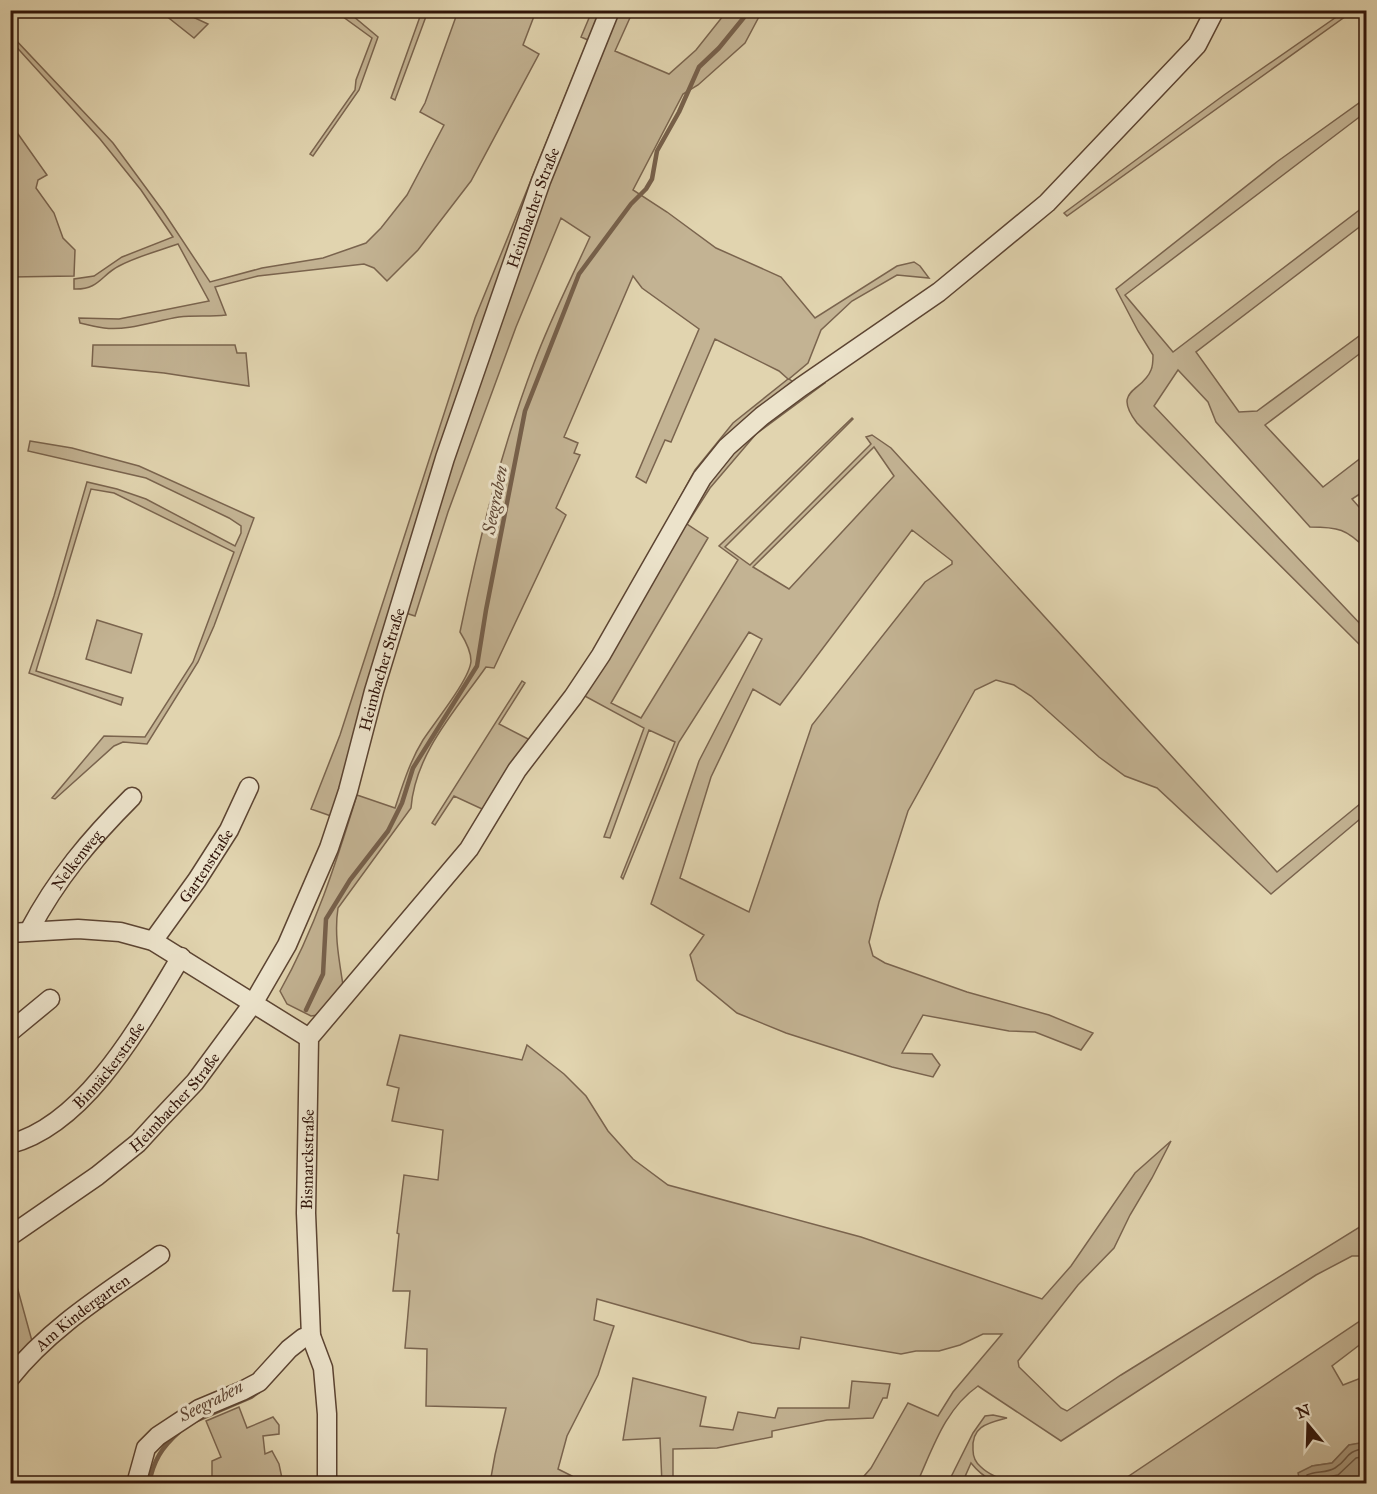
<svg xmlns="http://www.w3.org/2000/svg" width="1377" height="1494" font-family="'IM FELL Great Primer',serif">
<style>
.green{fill:#c3b393;stroke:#7a644e;stroke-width:1.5;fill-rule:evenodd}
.water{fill:#a59377;stroke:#76604b;stroke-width:1.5}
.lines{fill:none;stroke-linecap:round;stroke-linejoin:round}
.shore{stroke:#6a5440;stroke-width:1.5}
.stream{stroke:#76604b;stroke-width:4.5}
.minor-casing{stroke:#5c4432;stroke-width:21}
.minor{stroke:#ece3cb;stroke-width:18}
.labels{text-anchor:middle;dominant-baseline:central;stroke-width:6;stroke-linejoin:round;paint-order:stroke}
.street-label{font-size:16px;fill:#301409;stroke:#ece3cb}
.water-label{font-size:18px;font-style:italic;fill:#5f4735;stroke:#ece3cb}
</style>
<rect width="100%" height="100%" fill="#e1d4af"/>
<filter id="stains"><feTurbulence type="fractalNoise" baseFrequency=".00333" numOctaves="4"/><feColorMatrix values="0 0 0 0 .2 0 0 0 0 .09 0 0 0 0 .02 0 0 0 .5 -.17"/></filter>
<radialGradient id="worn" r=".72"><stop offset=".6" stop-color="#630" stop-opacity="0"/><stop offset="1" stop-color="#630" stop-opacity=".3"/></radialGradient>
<g class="green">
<path d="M 160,11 L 180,11 L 208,24 L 194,38 Z"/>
<path d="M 335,11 L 347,11 L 378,37 L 359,90 L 313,156 L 310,154 L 355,90 L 356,80 L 372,38 Z"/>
<path d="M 422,11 L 428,11 L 395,100 L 391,98 Z"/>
<path d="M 458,11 L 536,11 L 523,45 L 539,54 L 471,181 L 418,250 L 387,281 L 374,268 L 364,264 L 258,276 L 215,287 L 226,315 C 210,317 195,315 179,317 C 154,321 129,331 104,328 C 96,327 88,325 80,323 L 79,318 L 119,319 L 209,301 L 178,244 C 158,251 138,256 119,266 C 101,275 99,290 74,289 L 74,279 L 94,276 L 122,257 L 173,237 L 141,190 L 100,139 L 11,41 L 11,35 L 113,143 L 163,211 L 210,282 L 262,268 L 323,258 L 366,243 L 381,228 L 407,195 L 444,125 L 420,112 L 425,103 Z"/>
<path d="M 592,11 L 633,11 L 615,51 L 669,74 L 696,50 L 727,11 L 762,11 L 745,43 L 698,85 L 683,94 L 633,190 L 667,212 L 716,248 L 781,277 L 815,318 L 897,266 L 914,262 L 920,266 L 929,278 L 897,275 L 852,301 L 821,330 L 808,363 L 789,379 L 801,387 L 818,376 L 825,383 L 756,434 L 710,488 L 687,524 L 708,538 L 611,703 L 641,718 L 738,560 L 719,546 L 852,418 L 853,419 L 725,547 L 750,565 L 871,444 L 866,437 L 872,435 L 891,448 L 1277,872 L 1366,799 L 1366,814 L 1271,894 L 1157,788 L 1125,776 L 1099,757 L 1031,696 L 1014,685 L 996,680 L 975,690 L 908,811 L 879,902 L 869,942 L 873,956 L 885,963 L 967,992 L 1049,1015 L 1093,1033 L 1081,1050 L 1035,1032 L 1009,1031 L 923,1015 L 902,1053 L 932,1054 L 940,1065 L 933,1077 L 892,1067 L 786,1033 L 737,1013 L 697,980 L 690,955 L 704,935 L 651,904 L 699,761 L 762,639 L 749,632 L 679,742 L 623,879 L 621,877 L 675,742 L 649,730 L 610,838 L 604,837 L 644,728 L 583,695 L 511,785 L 495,815 L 454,796 L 435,825 L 432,823 L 522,681 L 525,683 L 499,724 L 532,741 L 596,652 L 695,470 L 733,423 L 788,379 L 779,371 L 715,339 L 671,442 L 665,440 L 646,483 L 636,477 L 699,329 L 642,288 L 633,276 L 564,437 L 578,443 L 574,453 L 580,455 L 556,508 L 566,515 L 494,668 L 486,667 C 455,711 415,754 411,808 L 338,908 C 334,934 339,959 343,985 L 318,1015 L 311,1016 L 287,1004 L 280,991 C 315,929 336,863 357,795 L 395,808 C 403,784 410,761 423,740 C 434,723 470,679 471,661 C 471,650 465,640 460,632 C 479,540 501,450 534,363 C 550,320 571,279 590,237 L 561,218 L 516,327 L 448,512 L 415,616 L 393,609 L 376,660 L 331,816 L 311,809 L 340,735 L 475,318 L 588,40 L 581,37 ZM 874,447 L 894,476 L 789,589 L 753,567 ZM 912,530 L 952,561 L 952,564 L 925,582 L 812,725 L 749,912 L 680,878 L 711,777 L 753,689 L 780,705 Z"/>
<path d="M 1345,11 L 1353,11 L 1067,216 L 1064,213 L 1224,95 Z"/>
<path d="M 1366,98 L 1366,112 L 1125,295 L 1173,352 L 1366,205 L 1366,222 L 1196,352 L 1239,412 L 1257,411 L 1366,331 L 1366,349 L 1265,425 L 1323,487 L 1366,454 L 1366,490 L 1352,499 L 1366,515 L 1366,549 C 1347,529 1338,527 1310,527 L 1216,422 L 1208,402 L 1178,370 L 1154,406 L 1366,630 L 1366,651 L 1137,423 C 1111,389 1143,392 1151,370 C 1153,366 1153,360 1153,355 L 1138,331 L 1116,289 L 1278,161 Z"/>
<path d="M 11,124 L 47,175 L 38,180 L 36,188 L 54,213 L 63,238 L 75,250 L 74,276 L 11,277 Z"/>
<path d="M 93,345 L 235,345 L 237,353 L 246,353 L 249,386 L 164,373 L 92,366 Z"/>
<path d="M 30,441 L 72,448 L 139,466 L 254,518 L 214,626 L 198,662 L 147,744 L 123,742 L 114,746 L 55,799 L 52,798 L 104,736 L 145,737 L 193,662 L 234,552 L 114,493 L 91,489 L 36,671 L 123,698 L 121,705 L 29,673 L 54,596 L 87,482 L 117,489 L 146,499 L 235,546 L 241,533 L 241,526 L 229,518 L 146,478 L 28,451 Z"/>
<path d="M 97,620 L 142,634 L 131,673 L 86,659 Z"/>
<path d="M 400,1035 L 522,1060 L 527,1045 L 564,1074 L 586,1096 L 608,1131 L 633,1159 L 668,1185 L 861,1237 L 1042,1299 L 1071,1266 L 1135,1173 L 1171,1141 L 1152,1178 L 1130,1215 L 1114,1248 L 1078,1285 L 1018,1361 L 1019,1367 L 1061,1408 L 1067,1411 L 1121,1375 L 1366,1223 L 1366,1256 L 1352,1256 L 1316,1275 L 1061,1441 L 978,1386 C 945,1409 933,1448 917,1483 L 858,1483 L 871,1468 L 908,1403 L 938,1416 L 953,1392 L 1002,1334 L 983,1334 L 960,1345 L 939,1351 L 916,1351 L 901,1354 L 801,1337 L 799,1349 L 752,1343 L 597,1299 L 594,1320 L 614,1326 L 598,1375 L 567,1436 L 558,1469 L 572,1476 L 572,1483 L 490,1483 L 495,1455 L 506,1408 L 426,1406 L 427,1349 L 405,1348 L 410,1291 L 393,1291 L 399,1234 L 397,1233 L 404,1175 L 438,1180 L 443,1130 L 392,1121 L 399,1088 L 387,1085 Z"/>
<path d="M 10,1261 L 32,1341 L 11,1360 L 10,1360 Z"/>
<path d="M 1366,1317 L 1366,1340 L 1332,1366 L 1343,1385 L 1366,1376 L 1366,1443 L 1349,1445 L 1332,1463 L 1312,1466 L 1300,1482 L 1302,1483 L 1117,1484 Z"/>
<path d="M 633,1378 L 706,1397 L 700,1426 L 733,1430 L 738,1412 L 775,1418 L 778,1408 L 849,1408 L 852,1381 L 890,1384 L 887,1398 L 883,1398 L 873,1418 L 827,1420 L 772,1431 L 772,1437 L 717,1448 L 673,1449 L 673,1483 L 662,1484 L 660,1438 L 623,1440 Z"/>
<path d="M 239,1407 L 247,1428 L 273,1417 L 279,1425 L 279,1434 L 263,1436 L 265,1454 L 272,1451 L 279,1464 L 283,1483 L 200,1483 L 200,1481 L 212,1479 L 212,1461 L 221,1457 L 206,1421 Z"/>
<path d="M 993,1415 L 1007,1418 C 988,1423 971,1426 973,1450 C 973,1456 976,1463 981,1467 C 990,1476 1003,1480 1016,1483 C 995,1484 984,1479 971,1463 L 964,1479 L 964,1483 L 948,1483 L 973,1433 L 985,1416 Z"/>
</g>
<path class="water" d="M 1365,1442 L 1366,1443 L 1366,1483 L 1300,1482 L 1298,1473 L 1312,1466 L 1332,1463 L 1349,1445 Z"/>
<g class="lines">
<g class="shore">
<path d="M 1306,1484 L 1307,1475 C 1316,1471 1327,1473 1335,1468 C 1350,1459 1343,1452 1366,1448"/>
<path d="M 1314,1484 L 1317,1479 L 1338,1475 L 1356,1458 L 1366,1456"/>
</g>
<g class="stream">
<path d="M 306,1010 L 323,974 L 326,919 L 350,880 L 388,831 L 402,803 L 413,768 L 477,666 L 486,610 L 525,411 L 579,274 L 631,204 L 646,189 L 652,179 L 657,151 L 679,112 L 699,67 L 719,48 L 750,10"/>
<path d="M 195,1421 L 251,1397 L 258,1392"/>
<path d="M 149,1484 C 153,1461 162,1447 179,1432"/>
</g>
<g class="minor-casing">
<g id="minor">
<path id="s1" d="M 29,931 C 57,878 90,839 132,797"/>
<path d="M 10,933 L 78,929 L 120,932 L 153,941 L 309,1038"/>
<path id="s2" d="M 153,941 L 197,880 L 229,830 L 249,787"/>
<path d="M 10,1032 L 50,999"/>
<path id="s3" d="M 10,1144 C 87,1124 142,1021 181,957"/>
<path id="s4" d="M 10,1236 L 97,1176 L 138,1143 L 160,1119 L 195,1082 L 254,1002 L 287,945 L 329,848 L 348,791 L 374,691 L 445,458 L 541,181 L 610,10"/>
<path id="s5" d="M 10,1378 C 50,1327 108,1292 160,1255"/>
<path d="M 136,1484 L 146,1448 L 158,1436 L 199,1409 L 242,1391 L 259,1382 L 289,1349 L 303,1338 L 311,1336"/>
<path id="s6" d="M 327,1484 L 327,1414 L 323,1368 L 311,1336 L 306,1213 L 309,1038 L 469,849 L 517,770 L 573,697 L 601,655 L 702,478 L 727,447 L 762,416 L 801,387 L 939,292 L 1047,203 L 1197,45 L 1215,10"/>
</g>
</g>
<use href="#minor" class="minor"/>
</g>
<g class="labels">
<g class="street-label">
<text stroke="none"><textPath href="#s4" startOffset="1185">Heimbacher Straße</textPath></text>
<text stroke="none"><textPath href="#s4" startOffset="699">Heimbacher Straße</textPath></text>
<text stroke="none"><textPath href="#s1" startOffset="86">Nelkenweg</textPath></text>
<text stroke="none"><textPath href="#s2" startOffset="92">Gartenstraße</textPath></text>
<text stroke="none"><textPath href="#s3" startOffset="129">Binnäckerstraße</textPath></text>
<text stroke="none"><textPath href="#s4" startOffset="213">Heimbacher Straße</textPath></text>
<text stroke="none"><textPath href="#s6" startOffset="327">Bismarckstraße</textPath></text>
<text stroke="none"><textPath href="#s5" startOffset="98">Am Kindergarten</textPath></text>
</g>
<g class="water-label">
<text transform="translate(495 500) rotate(-79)">Seegraben</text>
<text transform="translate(211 1401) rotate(-27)">Seegraben</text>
</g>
</g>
<rect width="1377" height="1494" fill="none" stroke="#e1d4af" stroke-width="36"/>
<rect x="12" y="12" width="1353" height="1470" fill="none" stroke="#301409" stroke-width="3"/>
<rect x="18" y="18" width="1341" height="1458" fill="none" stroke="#301409" stroke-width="1.5"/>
<g transform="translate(1308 1425) rotate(341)" stroke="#ece3cb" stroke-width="4.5" paint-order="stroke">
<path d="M0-4.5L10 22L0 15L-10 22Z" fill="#301409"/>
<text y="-9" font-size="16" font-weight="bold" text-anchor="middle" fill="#301409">N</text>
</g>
<rect width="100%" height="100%" filter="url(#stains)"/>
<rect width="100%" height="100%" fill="url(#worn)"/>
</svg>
